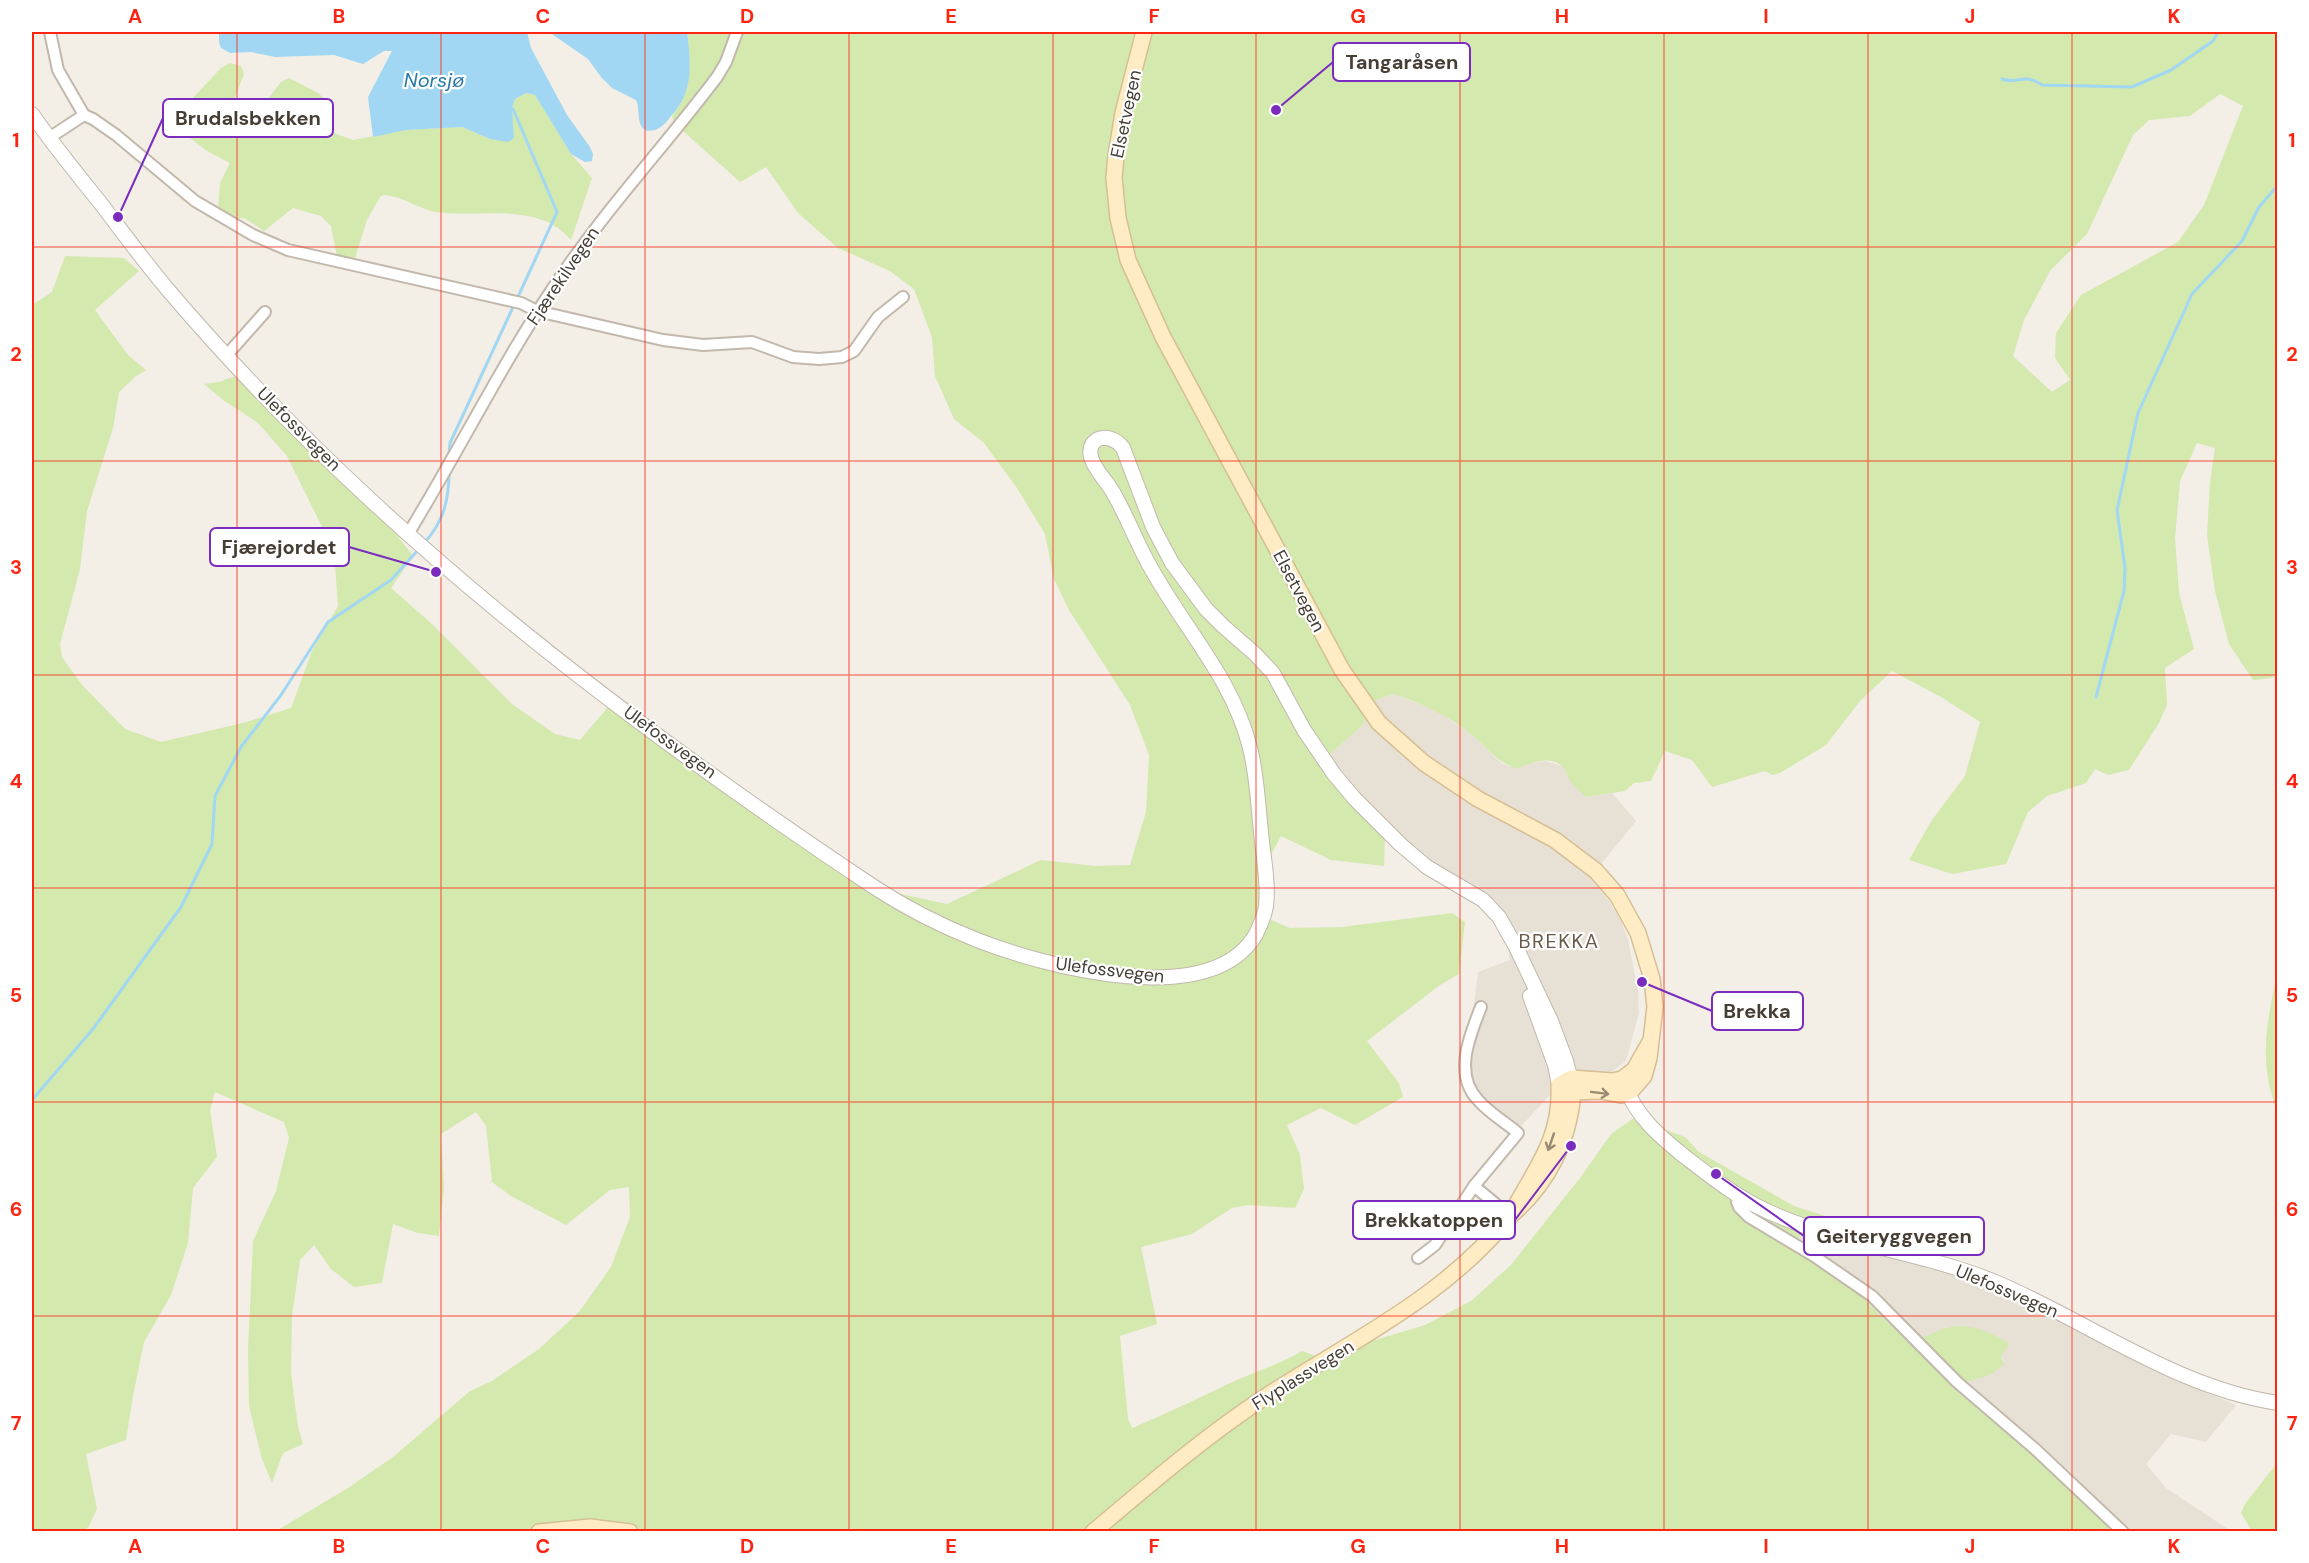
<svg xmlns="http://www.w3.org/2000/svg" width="2309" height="1563" font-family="'DM Sans',sans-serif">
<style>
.residential{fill:#e7e0d4}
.green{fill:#d3e9ae;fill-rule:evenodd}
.water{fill:#a1d7f2}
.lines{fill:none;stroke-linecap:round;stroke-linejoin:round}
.stream{stroke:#a1d7f2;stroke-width:3}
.minor-casing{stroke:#c2b8ab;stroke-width:14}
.tertiary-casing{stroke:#c2b8ab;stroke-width:16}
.secondary-casing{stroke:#d5bf95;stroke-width:18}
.minor{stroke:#fff;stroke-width:10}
.tertiary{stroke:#fff;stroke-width:14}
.secondary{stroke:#ffecc4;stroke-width:15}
.oneway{stroke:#998c75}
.grid{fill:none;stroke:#fe2412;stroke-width:1.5;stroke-opacity:0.55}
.labels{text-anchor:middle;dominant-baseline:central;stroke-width:4.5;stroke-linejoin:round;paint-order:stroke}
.street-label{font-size:18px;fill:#463e35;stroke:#fff}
.water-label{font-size:20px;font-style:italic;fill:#2979a5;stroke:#fff}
.neighbourhood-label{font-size:20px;letter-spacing:1.5px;fill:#695b4c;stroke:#fff}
.leader{fill:none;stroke:#7b2cbf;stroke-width:2}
.callout-dot{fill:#7b2cbf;stroke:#fff;stroke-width:2}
.callout{fill:#fff;stroke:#7b2cbf;stroke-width:2}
.callout-label{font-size:20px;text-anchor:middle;font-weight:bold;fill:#463e35}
.neatline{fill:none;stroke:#fe2412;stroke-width:2}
.grid-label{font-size:20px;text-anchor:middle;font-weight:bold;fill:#fe2412}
</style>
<rect width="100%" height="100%" fill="#f3eee6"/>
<g class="residential">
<path d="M 1393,694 L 1435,710 L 1471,734 L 1501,763 L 1517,769 L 1530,763 L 1545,761 L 1562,766 L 1571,781 L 1585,797 L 1612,793 L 1636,821 L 1590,878 L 1607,898 L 1621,921 L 1628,940 L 1638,991 L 1639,1013 L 1626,1061 L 1609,1074 L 1602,1075 L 1574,1069 L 1555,1080 L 1550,1095 L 1518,1129 L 1490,1118 L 1468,1084 L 1471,1029 L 1478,972 L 1510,960 L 1505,930 L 1463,892 L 1418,861 L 1339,780 L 1329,755 L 1363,725 L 1370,702 Z"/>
<path d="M 1801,1236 L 1822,1239 L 1983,1284 L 2072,1324 L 2154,1371 L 2236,1405 L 2206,1442 L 2171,1434 L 2146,1464 L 2166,1488 L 2231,1531 L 2114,1531 L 2017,1441 L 1963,1395 L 1961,1390 L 1965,1383 L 1971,1379 L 1990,1375 L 2004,1361 L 2001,1356 L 2008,1345 L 1948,1327 L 1924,1338 L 1911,1337 L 1901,1332 L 1862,1296 L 1829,1272 L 1788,1247 Z"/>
</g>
<g class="green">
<path d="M 687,32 L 2277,32 L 2277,674 L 2271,678 L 2253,680 L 2229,644 L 2215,591 L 2207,535 L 2210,482 L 2215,448 L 2197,443 L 2180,481 L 2175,538 L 2179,593 L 2194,649 L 2165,668 L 2167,705 L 2159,723 L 2129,770 L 2108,775 L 2095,769 L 2086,783 L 2047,796 L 2028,812 L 2006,864 L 1952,874 L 1909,860 L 1932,820 L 1965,776 L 1980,722 L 1941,697 L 1892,671 L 1860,701 L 1826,745 L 1780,773 L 1772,775 L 1765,771 L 1712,787 L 1692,760 L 1665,751 L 1651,781 L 1634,783 L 1625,791 L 1585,797 C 1580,791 1573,785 1569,779 C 1567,775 1565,769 1562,766 C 1550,755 1529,763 1517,769 C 1497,762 1487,748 1472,735 C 1449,716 1421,703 1393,694 L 1370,702 L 1363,725 L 1329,755 L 1339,780 L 1385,833 L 1384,866 L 1331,860 L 1281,836 L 1267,862 L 1264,917 L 1290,928 L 1342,927 L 1452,913 L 1465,922 L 1459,974 L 1440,985 L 1367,1041 L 1399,1083 L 1403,1097 L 1355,1125 L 1321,1108 L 1287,1125 L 1300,1155 L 1304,1189 L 1295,1208 L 1248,1205 L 1232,1208 L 1192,1234 L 1141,1247 L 1157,1324 L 1120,1336 L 1128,1419 L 1132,1428 C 1166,1414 1197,1399 1230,1383 C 1254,1372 1279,1365 1302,1351 L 1319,1357 L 1425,1325 L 1471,1301 L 1511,1265 L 1580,1178 L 1611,1134 L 1634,1118 L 1685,1137 L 1699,1152 L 1794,1206 L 1932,1250 L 1944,1271 L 1822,1239 L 1801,1236 L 1788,1247 C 1813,1262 1838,1277 1861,1296 C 1874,1307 1894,1333 1911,1337 C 1926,1341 1936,1329 1950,1327 C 1970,1323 1991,1333 2007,1342 L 2009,1345 L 2001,1356 L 2004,1364 C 1999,1368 1993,1374 1987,1376 C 1976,1380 1967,1378 1961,1390 L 1963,1395 L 2017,1441 L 2114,1531 L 276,1531 L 348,1488 L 393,1457 L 470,1391 L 492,1381 L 539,1349 L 579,1312 L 611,1267 L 630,1217 L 629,1187 L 610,1190 L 566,1225 L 511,1196 L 492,1182 L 486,1126 L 476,1112 L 441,1134 L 444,1187 L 439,1236 L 418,1233 L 393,1224 L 382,1283 L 354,1287 L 331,1269 L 314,1245 L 300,1260 L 292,1316 L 291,1373 L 298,1427 L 303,1444 L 283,1453 L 272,1483 L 262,1459 L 249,1406 L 248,1351 L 253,1241 L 276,1191 L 289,1138 L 284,1122 L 215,1092 L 210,1110 L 217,1157 L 193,1188 L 188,1243 L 171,1295 L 144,1342 L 133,1396 L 126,1440 L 86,1454 L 97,1509 L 88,1528 L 78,1531 L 32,1532 L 32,305 L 52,292 L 65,256 L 124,258 L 139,271 L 95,310 L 128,355 L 146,370 L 136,376 L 119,392 L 113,428 L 87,511 L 80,569 L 60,644 L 62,657 L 82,685 L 125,729 L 161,742 L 243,723 L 291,708 L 312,651 L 338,606 L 334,551 L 287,456 L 257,422 L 223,400 L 204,384 L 219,382 L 241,374 L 342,475 L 361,501 L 393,530 L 413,556 L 391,588 L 432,624 L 512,704 L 555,734 L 580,740 L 608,707 L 628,705 L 719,770 L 759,803 L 849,866 L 896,893 L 947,904 L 1041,860 L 1095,866 L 1130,865 L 1146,812 L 1149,755 L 1130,705 L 1069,610 L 1054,579 L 1045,534 L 1017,488 L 984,443 L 954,419 L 935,376 L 932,337 L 914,289 L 890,271 L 838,248 L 798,213 L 766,167 L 740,182 L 674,123 L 672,116 C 693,92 691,62 687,32 ZM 2220,94 L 2243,106 L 2204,205 L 2178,242 L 2081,295 L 2056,333 L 2055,358 L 2070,380 L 2052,392 L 2013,356 L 2024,320 L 2050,271 L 2087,234 L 2133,135 L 2149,120 L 2190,116 Z"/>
<path d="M 230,63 L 241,66 L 244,74 L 232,105 L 234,112 L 245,118 L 254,117 L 281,82 L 289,78 L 318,93 L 328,102 L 331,132 L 353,140 L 406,130 L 462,127 L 490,139 L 512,108 L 515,99 L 526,93 L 535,95 L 571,154 L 592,178 L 571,240 C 540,201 478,218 436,212 C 418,209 401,195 383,195 L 380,197 L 367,220 L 354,261 L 339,266 L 331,226 L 321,216 L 293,208 L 264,231 L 244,218 L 235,218 L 218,211 L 220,183 L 230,163 L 207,151 L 181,131 L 191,100 L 221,68 Z"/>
<path d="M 2277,973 L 2277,1111 C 2258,1061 2267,1023 2277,973 Z"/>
<path d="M 2277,1463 L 2277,1531 L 2252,1531 L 2241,1513 L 2245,1504 Z"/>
</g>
<g class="water">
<path d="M 219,32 L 527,32 L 531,48 L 567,115 L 590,147 L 593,154 L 592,161 L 585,162 L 571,154 L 535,95 L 526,93 L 515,99 L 512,108 L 514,138 L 508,142 L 490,139 L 462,127 L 406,130 L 373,137 L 368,97 L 392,51 L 384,51 L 363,64 L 334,55 L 275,57 L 251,52 L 230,53 L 221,48 L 219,42 Z"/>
<path d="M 549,32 L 687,32 C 691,62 694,91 672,115 C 667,121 663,127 655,130 C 650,131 645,132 642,127 C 637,120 640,109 636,100 L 612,88 L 601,77 L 588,59 Z"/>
</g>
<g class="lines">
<g class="stream">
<path d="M 2002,79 C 2018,85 2025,72 2042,85 L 2132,87 L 2171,70 L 2213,41 L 2218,32"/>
<path d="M 513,109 L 557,212 L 517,299"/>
<path d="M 449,455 L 450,443 L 514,305"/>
<path d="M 425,542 C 444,521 449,499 449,471"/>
<path d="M 2096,697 L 2124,591 L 2125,568 L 2117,510 L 2138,413 L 2192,294 L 2242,241 L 2259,207 L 2278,185"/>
<path d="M 32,1100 L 93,1029 L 181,907 L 212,844 L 215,796 L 241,747 L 281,695 L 328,622 L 391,580 L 419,549"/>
</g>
<g class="minor-casing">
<g id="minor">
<path d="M 50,32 L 58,70 L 84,115 L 93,119 L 116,135 L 195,201 L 253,235 L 288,250 L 521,303 L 537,311 L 663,340 L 703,345 L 752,342 L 793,357 L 819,359 L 842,357 L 854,351 L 878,317 L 903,297"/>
<path d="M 49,138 L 84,115"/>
<path d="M 226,356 L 265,312"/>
<path d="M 408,534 C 459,451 502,363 557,282 C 605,210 665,146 717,77 L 726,62 L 737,32"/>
<path d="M 1474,1186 L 1510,1216"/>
<path d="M 1739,1197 L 1737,1202 L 1739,1207 L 1749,1217 L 1814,1256 L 1872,1296 L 1957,1382 L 2035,1449 L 2123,1532"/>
<path d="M 1418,1258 L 1435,1245 L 1474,1186 L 1518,1133 C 1505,1122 1489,1113 1478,1100 C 1453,1074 1470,1035 1481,1007"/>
</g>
</g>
<g class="tertiary-casing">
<g id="tertiary">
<path d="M 32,114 C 53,145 78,175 102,205 C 124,234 146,264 169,291 C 369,526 616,715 871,885 C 904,907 939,925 977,940 C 1043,966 1211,1012 1256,934 C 1260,925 1265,915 1266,906 C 1269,882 1263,856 1261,832 C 1258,804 1257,775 1250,748 C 1232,675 1178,622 1145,557 C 1134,536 1126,515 1114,494 C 1108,482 1094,470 1091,457 C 1086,435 1112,432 1123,448 L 1153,527 L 1172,563 L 1206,609 L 1223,626 L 1255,654 L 1273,673 L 1304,730 L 1334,774 L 1354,798 L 1401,845 L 1427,867 L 1483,900 L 1499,917 L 1516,947 L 1551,1021 L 1566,1061 L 1573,1088"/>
<path d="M 1530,996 L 1555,1065 L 1559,1085 L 1569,1090"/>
<path d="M 1624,1084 C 1636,1116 1658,1135 1684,1156 C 1710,1176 1736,1197 1767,1211 C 1841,1245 1925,1252 2000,1284 C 2092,1324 2177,1388 2278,1403"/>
</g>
</g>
<g class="secondary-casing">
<g id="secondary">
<path d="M 1144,32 L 1123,113 L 1116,156 L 1114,178 L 1118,218 L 1128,260 L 1163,337 L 1342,670 L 1379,723 L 1424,763 L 1478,799 L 1555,840 L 1596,871 L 1617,895 L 1638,933 L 1652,979 L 1655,1007 L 1649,1058 L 1644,1076 L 1631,1091 L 1621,1095 L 1601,1091 L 1573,1092 C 1569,1141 1548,1184 1510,1216 C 1534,1170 1562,1140 1559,1085 L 1571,1078 L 1612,1081 L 1622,1079 L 1634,1070 L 1650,1042"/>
<path d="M 539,1532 L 590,1527 L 630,1532"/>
<path d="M 1093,1532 C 1149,1485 1204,1437 1265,1397 C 1351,1341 1444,1298 1510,1216"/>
</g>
</g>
<use href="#minor" class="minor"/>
<use href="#tertiary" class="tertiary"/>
<use href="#secondary" class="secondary"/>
</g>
<defs><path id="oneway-shaft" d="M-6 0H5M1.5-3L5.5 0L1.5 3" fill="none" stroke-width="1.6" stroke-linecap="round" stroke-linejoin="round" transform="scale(1.5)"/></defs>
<g class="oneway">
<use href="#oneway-shaft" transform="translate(1600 1093) rotate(7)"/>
<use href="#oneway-shaft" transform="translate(1551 1142) rotate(109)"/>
</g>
<path class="grid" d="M 237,32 L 237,1532M 441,32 L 441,1532M 645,32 L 645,1532M 849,32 L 849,1532M 1053,32 L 1053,1532M 1256,32 L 1256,1532M 1460,32 L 1460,1532M 1664,32 L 1664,1532M 1868,32 L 1868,1532M 2072,32 L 2072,1532M 32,247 L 2278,247M 32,461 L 2278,461M 32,675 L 2278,675M 32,888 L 2278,888M 32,1102 L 2278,1102M 32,1316 L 2278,1316"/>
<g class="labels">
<g class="street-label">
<text transform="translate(1126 114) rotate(-78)">Elsetvegen</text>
<text transform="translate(563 276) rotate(-56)">Fjærekilvegen</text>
<text transform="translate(299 429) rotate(45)">Ulefossvegen</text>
<text transform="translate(1299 591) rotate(62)">Elsetvegen</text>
<text transform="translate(670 742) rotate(36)">Ulefossvegen</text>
<text transform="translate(1110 970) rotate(7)">Ulefossvegen</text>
<text transform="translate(2007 1291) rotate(23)">Ulefossvegen</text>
<text transform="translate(1303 1375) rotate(-32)">Flyplassvegen</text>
</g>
<g class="water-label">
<text x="434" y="80">Norsjø</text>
</g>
<g class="neighbourhood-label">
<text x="1559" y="941">BREKKA</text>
</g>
</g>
<path class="leader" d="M1276 110L1333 62M118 217L163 118M436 572L349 547M1642 982L1712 1011M1571 1146L1515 1220M1716 1174L1804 1236"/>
<g class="callout-dot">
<circle cx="1276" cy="110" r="6"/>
<circle cx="118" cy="217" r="6"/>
<circle cx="436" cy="572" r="6"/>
<circle cx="1642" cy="982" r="6"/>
<circle cx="1571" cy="1146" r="6"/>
<circle cx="1716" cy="1174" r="6"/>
</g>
<g class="callout">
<rect x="1333" y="43" width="137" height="38" rx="6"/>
<rect x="163" y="99" width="170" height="38" rx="6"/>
<rect x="210" y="528" width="139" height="38" rx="6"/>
<rect x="1712" y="992" width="91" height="38" rx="6"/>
<rect x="1353" y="1201" width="162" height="38" rx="6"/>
<rect x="1804" y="1217" width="180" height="38" rx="6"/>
</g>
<g class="callout-label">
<text x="1402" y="69">Tangaråsen</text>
<text x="248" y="125">Brudalsbekken</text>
<text x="279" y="554">Fjærejordet</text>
<text x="1757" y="1018">Brekka</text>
<text x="1434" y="1227">Brekkatoppen</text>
<text x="1894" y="1243">Geiteryggvegen</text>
</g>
<rect width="2309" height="1563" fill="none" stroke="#ffffff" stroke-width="66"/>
<rect x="33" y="33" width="2243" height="1497" class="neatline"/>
<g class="grid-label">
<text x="135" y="23">A</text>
<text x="339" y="23">B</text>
<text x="543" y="23">C</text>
<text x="747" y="23">D</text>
<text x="951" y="23">E</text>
<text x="1154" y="23">F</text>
<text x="1358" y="23">G</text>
<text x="1562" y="23">H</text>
<text x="1766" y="23">I</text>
<text x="1970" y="23">J</text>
<text x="2174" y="23">K</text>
<text x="16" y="147">1</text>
<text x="2292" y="147">1</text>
<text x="16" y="361">2</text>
<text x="2292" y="361">2</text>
<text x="16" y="574">3</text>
<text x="2292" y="574">3</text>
<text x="16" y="788">4</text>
<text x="2292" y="788">4</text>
<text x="16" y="1002">5</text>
<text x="2292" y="1002">5</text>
<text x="16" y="1216">6</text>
<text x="2292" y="1216">6</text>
<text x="16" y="1430">7</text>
<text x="2292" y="1430">7</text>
<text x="135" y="1553">A</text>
<text x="339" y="1553">B</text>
<text x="543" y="1553">C</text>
<text x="747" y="1553">D</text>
<text x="951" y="1553">E</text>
<text x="1154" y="1553">F</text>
<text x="1358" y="1553">G</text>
<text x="1562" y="1553">H</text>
<text x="1766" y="1553">I</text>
<text x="1970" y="1553">J</text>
<text x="2174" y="1553">K</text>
</g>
</svg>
